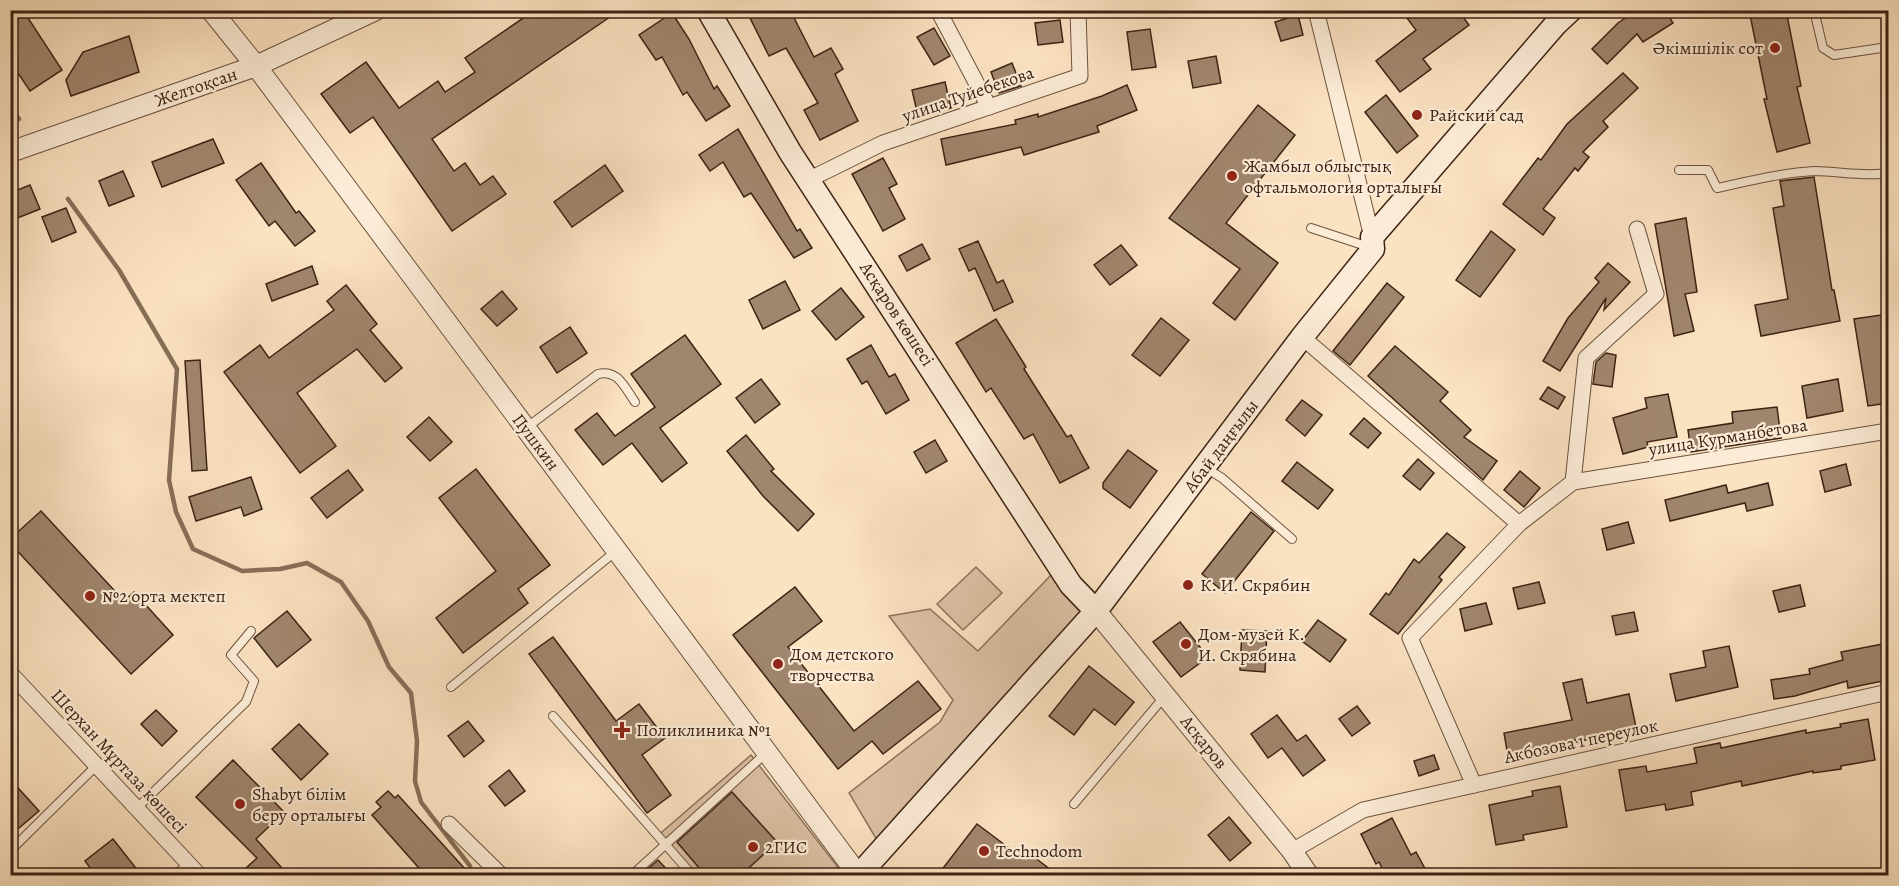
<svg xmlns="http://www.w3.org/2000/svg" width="1899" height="886" font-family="Alegreya,serif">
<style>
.green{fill:#dbc1a4;stroke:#8c725c;stroke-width:1.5}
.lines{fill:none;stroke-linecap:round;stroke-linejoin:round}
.stream{stroke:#886e58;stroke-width:4.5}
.building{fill:#a0866e;stroke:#3d2214;stroke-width:1.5}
.service-casing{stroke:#6c523f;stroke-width:10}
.minor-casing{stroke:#6c523f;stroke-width:17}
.tertiary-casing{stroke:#6c523f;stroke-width:22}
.secondary-casing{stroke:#3d2214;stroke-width:25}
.service{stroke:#fcecd7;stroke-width:8}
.minor{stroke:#fcecd7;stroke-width:15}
.tertiary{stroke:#fcecd7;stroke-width:20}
.secondary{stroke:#fcecd7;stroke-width:22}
.poi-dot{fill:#8f2418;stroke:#fcecd7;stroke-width:2}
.labels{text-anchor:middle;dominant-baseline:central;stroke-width:4.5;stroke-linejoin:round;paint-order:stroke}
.poi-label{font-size:18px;fill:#3d2214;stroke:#fcecd7;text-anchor:start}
.street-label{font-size:18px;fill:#3d2214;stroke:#fcecd7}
</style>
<rect width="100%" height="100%" fill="#fbe2c1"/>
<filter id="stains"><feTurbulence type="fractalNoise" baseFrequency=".00333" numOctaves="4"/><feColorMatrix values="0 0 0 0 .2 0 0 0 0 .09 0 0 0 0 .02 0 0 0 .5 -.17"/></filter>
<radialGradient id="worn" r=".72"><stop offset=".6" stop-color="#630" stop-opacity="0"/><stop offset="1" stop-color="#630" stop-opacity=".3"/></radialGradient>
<g class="green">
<path d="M 976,567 L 1002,593 L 963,630 L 937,604 Z"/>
<path d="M 1051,575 L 1101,622 L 877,840 L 849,793 L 940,722 L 953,700 L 889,616 L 930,609 L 978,651 Z"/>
<path d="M 751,755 L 844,875 L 690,875 L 655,838 Z"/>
</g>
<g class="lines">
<g class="stream">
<path d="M 10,108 L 19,119"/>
<path d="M 68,199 L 119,270 L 177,369 L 169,480 L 176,512 L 193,549 L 242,571 L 280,569 L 307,563 L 341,582 L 368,621 L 389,667 L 411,693 L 417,741 L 415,781 L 421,802 L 470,866"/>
</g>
</g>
<g class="building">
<path d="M 10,10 L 39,10 L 28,18 L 62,70 L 30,91 L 10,61 Z"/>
<path d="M 535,10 L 620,10 L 432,139 L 454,171 L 465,163 L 480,185 L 493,176 L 506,194 L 452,231 L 373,117 L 350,133 L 321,94 L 366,62 L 399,108 L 438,81 L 445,92 L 475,72 L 465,58 Z"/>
<path d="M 746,10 L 790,10 L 814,57 L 831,48 L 843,69 L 835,74 L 858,121 L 820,140 L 804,110 L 818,103 L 786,48 L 769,56 Z"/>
<path d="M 1401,10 L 1458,10 L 1469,25 L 1423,59 L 1431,69 L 1400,92 L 1376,61 L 1416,30 Z"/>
<path d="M 1637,10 L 1665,10 L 1673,23 L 1643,42 L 1637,34 L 1607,64 L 1592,49 L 1618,23 Z"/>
<path d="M 1749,10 L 1786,10 L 1801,86 L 1797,87 L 1810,143 L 1777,152 L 1764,99 L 1767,99 Z"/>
<path d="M 672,13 L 689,39 L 714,89 L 717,86 L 730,106 L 706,121 L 687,92 L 683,95 L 662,57 L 656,60 L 639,35 Z"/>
<path d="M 1298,15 L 1303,35 L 1281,41 L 1275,22 Z"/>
<path d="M 1060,20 L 1063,42 L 1038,45 L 1035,23 Z"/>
<path d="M 934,28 L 950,56 L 934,65 L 917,37 Z"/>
<path d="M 1150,29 L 1156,67 L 1132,70 L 1127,32 Z"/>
<path d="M 129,36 L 139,72 L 71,96 L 66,80 L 83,52 Z"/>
<path d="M 1216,56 L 1221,83 L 1193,88 L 1188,61 Z"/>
<path d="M 1012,63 L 1021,86 L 999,93 L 991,72 Z"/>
<path d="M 1623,73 L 1638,88 L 1603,121 L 1608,127 L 1583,152 L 1589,157 L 1578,171 L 1575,168 L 1543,209 L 1555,218 L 1543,235 L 1503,204 L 1538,158 L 1541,160 L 1567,124 Z"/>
<path d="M 945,82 L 951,108 L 918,116 L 912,90 Z"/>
<path d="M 1127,85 L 1137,110 L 1097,126 L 1099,132 L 1024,155 L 1021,147 L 946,165 L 941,139 L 1016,124 L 1015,120 L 1038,114 L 1038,117 L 1102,96 Z"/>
<path d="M 1386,95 L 1418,136 L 1397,153 L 1365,112 Z"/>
<path d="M 1258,105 L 1295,135 L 1226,223 L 1278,263 L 1235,320 L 1213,303 L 1240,269 L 1169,218 Z"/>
<path d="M 738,129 L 797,231 L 800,229 L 812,248 L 794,258 L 751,193 L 744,197 L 723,162 L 710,171 L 699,155 Z"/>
<path d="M 213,139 L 224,163 L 162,187 L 152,162 Z"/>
<path d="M 883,158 L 897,184 L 889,188 L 905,219 L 883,231 L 852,174 Z"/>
<path d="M 261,163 L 296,213 L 299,211 L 315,231 L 295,246 L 275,221 L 269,226 L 236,180 Z"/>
<path d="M 605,165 L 623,191 L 572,227 L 554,202 Z"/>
<path d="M 123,171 L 134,196 L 109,206 L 99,181 Z"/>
<path d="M 1814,177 L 1832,290 L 1834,290 L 1840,321 L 1761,336 L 1755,305 L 1788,299 L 1773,208 L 1784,206 L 1780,181 Z"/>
<path d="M 30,185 L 40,209 L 10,221 L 10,193 Z"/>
<path d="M 66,208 L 76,232 L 52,242 L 42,217 Z"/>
<path d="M 1686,218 L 1697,292 L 1685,294 L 1694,331 L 1674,336 L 1655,224 Z"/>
<path d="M 1491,231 L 1515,250 L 1480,297 L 1456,280 Z"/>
<path d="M 978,241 L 997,283 L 1003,280 L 1013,302 L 994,311 L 975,268 L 969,271 L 959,249 Z"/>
<path d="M 922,244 L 930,259 L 907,271 L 899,256 Z"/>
<path d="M 1121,245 L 1137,265 L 1110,285 L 1094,265 Z"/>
<path d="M 1608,263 L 1630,282 L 1604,310 L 1606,298 L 1560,371 L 1543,361 L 1568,318 L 1599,282 L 1595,278 Z"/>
<path d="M 312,266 L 318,284 L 272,301 L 266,284 Z"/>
<path d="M 785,281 L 800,310 L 763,329 L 749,300 Z"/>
<path d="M 1387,283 L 1404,297 L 1350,365 L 1333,351 Z"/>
<path d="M 346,285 L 377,324 L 370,330 L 402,368 L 385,382 L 357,349 L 297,393 L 336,446 L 300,473 L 224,372 L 260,345 L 269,358 L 334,310 L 327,301 Z"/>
<path d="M 841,288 L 864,317 L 836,340 L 812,311 Z"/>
<path d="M 502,291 L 517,309 L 497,326 L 481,309 Z"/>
<path d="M 1888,314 L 1888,403 L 1868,406 L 1854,319 Z"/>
<path d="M 1161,318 L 1189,340 L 1160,376 L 1132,355 Z"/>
<path d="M 996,319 L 1026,367 L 1024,369 L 1067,437 L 1071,435 L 1089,468 L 1060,483 L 1033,434 L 1024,439 L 991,388 L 986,392 L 956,343 Z"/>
<path d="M 570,327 L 587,353 L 557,373 L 540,347 Z"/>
<path d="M 685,335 L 721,384 L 660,428 L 687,463 L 662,482 L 632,443 L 603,465 L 575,430 L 597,413 L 615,436 L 655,407 L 631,374 Z"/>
<path d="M 871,345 L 889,377 L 895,374 L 909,400 L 886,414 L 867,381 L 862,384 L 847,359 Z"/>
<path d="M 1395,346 L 1448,392 L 1440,401 L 1471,430 L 1464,437 L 1497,461 L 1483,480 L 1368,376 Z"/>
<path d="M 1606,353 L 1616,355 L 1612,387 L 1593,384 L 1596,362 Z"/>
<path d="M 200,360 L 207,470 L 192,471 L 185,361 Z"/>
<path d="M 761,379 L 780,404 L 755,423 L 736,398 Z"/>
<path d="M 1838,379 L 1843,411 L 1807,418 L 1802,386 Z"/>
<path d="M 1548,387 L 1565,397 L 1558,409 L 1540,399 Z"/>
<path d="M 1668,394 L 1677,437 L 1647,442 L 1648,447 L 1623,454 L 1613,418 L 1647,408 L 1645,398 Z"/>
<path d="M 1302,400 L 1322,415 L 1305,436 L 1286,420 Z"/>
<path d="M 1777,407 L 1781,438 L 1691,452 L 1688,430 L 1733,423 L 1732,412 Z"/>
<path d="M 429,417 L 452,442 L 430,461 L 407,437 Z"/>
<path d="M 1364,418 L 1381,433 L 1368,448 L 1350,434 Z"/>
<path d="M 746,435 L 774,469 L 771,471 L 814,514 L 798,531 L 763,496 L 727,451 Z"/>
<path d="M 935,440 L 947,461 L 926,473 L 914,452 Z"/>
<path d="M 1128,450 L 1157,471 L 1130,508 L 1103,488 L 1103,483 Z"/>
<path d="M 1418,459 L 1434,473 L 1420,490 L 1403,476 Z"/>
<path d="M 1297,462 L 1333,490 L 1318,509 L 1282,481 Z"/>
<path d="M 1846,464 L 1851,485 L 1825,492 L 1820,471 Z"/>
<path d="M 476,469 L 550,565 L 518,589 L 528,603 L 463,653 L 436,618 L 496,571 L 439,498 Z"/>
<path d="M 348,470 L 363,490 L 327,518 L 311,498 Z"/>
<path d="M 1520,471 L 1540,488 L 1524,507 L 1504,490 Z"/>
<path d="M 251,477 L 262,509 L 244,516 L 241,507 L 196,521 L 189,497 Z"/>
<path d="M 1768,483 L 1773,505 L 1747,511 L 1745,503 L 1670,521 L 1665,500 L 1726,485 L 1728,493 Z"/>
<path d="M 41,511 L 124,601 L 134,592 L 173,635 L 131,674 L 10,543 L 10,539 Z"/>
<path d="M 1251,512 L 1274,531 L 1225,593 L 1202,574 Z"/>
<path d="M 1628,522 L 1634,543 L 1607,550 L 1602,529 Z"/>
<path d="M 1447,533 L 1465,547 L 1439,577 L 1442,580 L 1398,634 L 1370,614 L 1386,593 L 1389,595 L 1414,559 L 1419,563 Z"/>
<path d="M 1539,582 L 1545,603 L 1518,609 L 1513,588 Z"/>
<path d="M 1800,585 L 1805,606 L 1779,612 L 1773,591 Z"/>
<path d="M 795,587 L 822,621 L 788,647 L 854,731 L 918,681 L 941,709 L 883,754 L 872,741 L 838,769 L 733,635 Z"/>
<path d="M 1486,603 L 1492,624 L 1465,631 L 1460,609 Z"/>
<path d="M 287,611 L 311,640 L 277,667 L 254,638 Z"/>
<path d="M 1634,612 L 1638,631 L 1616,635 L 1612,616 Z"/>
<path d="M 1318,620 L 1346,640 L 1330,662 L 1302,641 Z"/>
<path d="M 1180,622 L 1208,657 L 1181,677 L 1153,642 Z"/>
<path d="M 1242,630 L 1267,631 L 1265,672 L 1240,670 Z"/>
<path d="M 553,637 L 616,721 L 639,704 L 665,738 L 642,755 L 671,795 L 647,813 L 529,654 Z"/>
<path d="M 1888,643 L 1888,680 L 1848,688 L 1847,681 L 1795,696 L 1774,699 L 1771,680 L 1810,674 L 1809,669 L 1843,660 L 1841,652 Z"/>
<path d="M 1729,646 L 1738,687 L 1676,701 L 1670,674 L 1706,667 L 1703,651 Z"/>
<path d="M 1089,666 L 1134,702 L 1115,725 L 1094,709 L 1074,735 L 1049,716 Z"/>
<path d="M 1582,679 L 1587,703 L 1629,694 L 1636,727 L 1577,742 L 1577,740 L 1508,756 L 1504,733 L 1572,720 L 1563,683 Z"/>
<path d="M 1357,706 L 1370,723 L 1352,736 L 1339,719 Z"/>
<path d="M 156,710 L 177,731 L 162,746 L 141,724 Z"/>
<path d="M 1277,715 L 1297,741 L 1306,735 L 1325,760 L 1303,776 L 1282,748 L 1268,758 L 1251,734 Z"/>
<path d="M 1868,719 L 1875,760 L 1841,766 L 1841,769 L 1813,773 L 1813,771 L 1742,786 L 1741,781 L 1691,792 L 1693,805 L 1666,810 L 1665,804 L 1626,811 L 1619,770 L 1646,766 L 1647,772 L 1697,763 L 1694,748 L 1720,743 L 1721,748 L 1806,730 L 1806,733 L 1841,727 L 1840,724 Z"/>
<path d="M 468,721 L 484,741 L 464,757 L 448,736 Z"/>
<path d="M 299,724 L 328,754 L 301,780 L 272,749 Z"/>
<path d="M 1434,755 L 1439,769 L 1419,776 L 1414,761 Z"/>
<path d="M 233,760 L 284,812 L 256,839 L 289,876 L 237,876 L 257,858 L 196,797 Z"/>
<path d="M 509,770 L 525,791 L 505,806 L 489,786 Z"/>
<path d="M 10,779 L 39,811 L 19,828 L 10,819 Z"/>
<path d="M 1560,786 L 1567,827 L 1523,835 L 1524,840 L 1496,845 L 1489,805 L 1533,796 L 1532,791 Z"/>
<path d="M 388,791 L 395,798 L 398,795 L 465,869 L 458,876 L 449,876 L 444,870 L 438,876 L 426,876 L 372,815 L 381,807 L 376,802 Z"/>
<path d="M 732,792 L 777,842 L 740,876 L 706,876 L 677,842 Z"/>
<path d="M 1229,817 L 1251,843 L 1230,861 L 1208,835 Z"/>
<path d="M 1392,818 L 1411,855 L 1416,852 L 1429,876 L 1386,876 L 1379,862 L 1376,864 L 1361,834 Z"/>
<path d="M 977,824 L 1017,854 L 1022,848 L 1059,876 L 937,876 Z"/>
<path d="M 113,839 L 142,876 L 96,876 L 85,861 Z"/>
<path d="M 658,860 L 673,876 L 641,876 L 651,866 Z"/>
</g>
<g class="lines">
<g class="service-casing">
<g id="service">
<path d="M 1814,10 L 1823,48 L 1834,55 L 1888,47"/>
<path d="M 1679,170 L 1708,170 L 1717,188 C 1749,181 1781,173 1814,171 C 1839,171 1863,177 1888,173"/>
<path d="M 1311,228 L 1369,247"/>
<path d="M 526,428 L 598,374 C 618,369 625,388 635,402"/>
<path d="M 1206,468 L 1222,478 L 1292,539"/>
<path d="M 451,687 L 616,551"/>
<path d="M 553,716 L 693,876"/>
<path d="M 1074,804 L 1164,697"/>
<path d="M 136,809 L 246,702 L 254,681 L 231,655 L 251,631"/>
<path d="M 10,851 L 96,766"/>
<path d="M 175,876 L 188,863"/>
<path d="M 631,876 L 766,753"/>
</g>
</g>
<g class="minor-casing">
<g id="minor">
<path d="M 938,10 L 989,107"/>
<path d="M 1316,10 L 1372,237"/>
<path d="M 810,179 L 883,143 L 1080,76 L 1078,10"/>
<path d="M 1302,337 L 1519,524"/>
<path d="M 1573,482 L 1586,358 L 1656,294 L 1637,229"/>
<path d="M 10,673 L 200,876"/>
<path d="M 1474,785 L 1410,638 L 1519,524 L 1573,482 L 1888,431"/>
<path d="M 449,824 L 502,876"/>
<path d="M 1292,851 L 1363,810 L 1888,692"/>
</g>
</g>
<g class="tertiary-casing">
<g id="tertiary">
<path d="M 211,10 L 256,66 L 859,876"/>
<path d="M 10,152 L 256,66 L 376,10"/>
<path d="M 1096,611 L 1292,851 L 1309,876"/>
</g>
</g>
<g class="secondary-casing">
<g id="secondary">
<path d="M 708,10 L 790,152 L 1071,585 L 1096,611"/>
<path d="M 858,876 L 1096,611 L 1302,337 L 1373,249 L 1372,237 L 1555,25 L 1571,10"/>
</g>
</g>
<use href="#service" class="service"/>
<use href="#minor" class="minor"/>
<use href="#tertiary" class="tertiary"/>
<use href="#secondary" class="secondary"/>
</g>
<g class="poi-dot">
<circle cx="1775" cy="48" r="6"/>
<circle cx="1417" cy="115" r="6"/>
<circle cx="1232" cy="176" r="6"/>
<circle cx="1188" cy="585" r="6"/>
<circle cx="90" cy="596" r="6"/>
<circle cx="1186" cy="644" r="6"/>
<circle cx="778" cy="664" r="6"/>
<path d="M619 721h6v6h6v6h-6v6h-6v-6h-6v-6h6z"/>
<circle cx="240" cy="804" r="6"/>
<circle cx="753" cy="847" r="6"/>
<circle cx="984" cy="851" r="6"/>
</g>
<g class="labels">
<g class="poi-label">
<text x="1763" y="48" text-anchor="end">Әкімшілік сот</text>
<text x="1429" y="115">Райский сад</text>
<text x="1244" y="166">Жамбыл облыстық<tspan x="1244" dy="21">офтальмология орталығы</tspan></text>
<text x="1200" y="585">К. И. Скрябин</text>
<text x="102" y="596">№2 орта мектеп</text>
<text x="1198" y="634">Дом-музей К.<tspan x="1198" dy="21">И. Скрябина</tspan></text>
<text x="790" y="654">Дом детского<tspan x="790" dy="21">творчества</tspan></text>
<text x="636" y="730">Поликлиника №1</text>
<text x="252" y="794">Shabyt білім<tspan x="252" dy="21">беру орталығы</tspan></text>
<text x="765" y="847">2ГИС</text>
<text x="996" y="851">Technodom</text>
</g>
<g class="street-label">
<text transform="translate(196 87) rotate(-19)">Желтоқсан</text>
<text transform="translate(968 94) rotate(-19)">улица Туйебекова</text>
<text transform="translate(897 314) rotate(57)">Асқаров көшесі</text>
<text transform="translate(1728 437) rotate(-9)">улица Курманбетова</text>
<text transform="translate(536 442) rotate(53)">Пушкин</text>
<text transform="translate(1221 446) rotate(-53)">Абай даңғылы</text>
<text transform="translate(1581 741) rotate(-12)">Акбозова 1 переулок</text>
<text transform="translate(1204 742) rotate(51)">Асқаров</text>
<text transform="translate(119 761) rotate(47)">Шерхан Мұртаза көшесі</text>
</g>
</g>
<rect width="1899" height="886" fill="none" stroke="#fbe2c1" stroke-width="36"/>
<rect x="12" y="12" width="1875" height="862" fill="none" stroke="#3d2214" stroke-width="3"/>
<rect x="18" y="18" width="1863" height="850" fill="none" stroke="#3d2214" stroke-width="1.5"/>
<rect width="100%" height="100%" filter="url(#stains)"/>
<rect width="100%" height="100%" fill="url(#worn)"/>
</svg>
